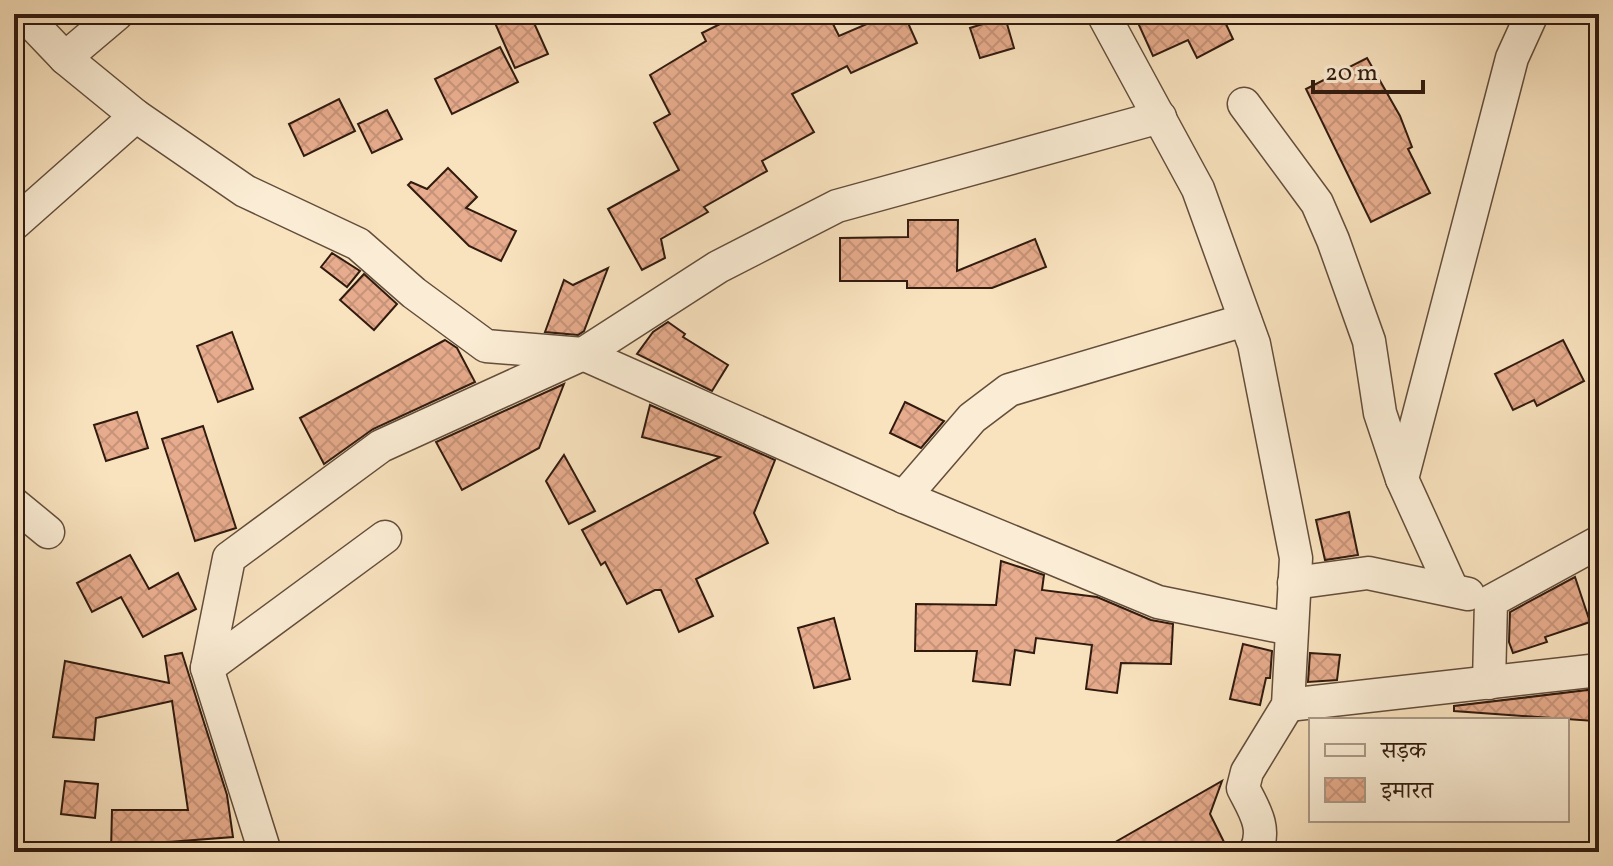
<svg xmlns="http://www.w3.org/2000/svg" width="1613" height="866" font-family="Vollkorn,'Noto Serif Devanagari',serif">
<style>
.building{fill:url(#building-cross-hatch);stroke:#311b0f;stroke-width:2}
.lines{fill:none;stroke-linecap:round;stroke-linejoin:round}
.street-casing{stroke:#634d3b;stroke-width:35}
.street{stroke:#fbedd5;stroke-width:32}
</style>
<defs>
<pattern id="building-cross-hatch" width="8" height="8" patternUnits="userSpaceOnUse" patternTransform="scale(2)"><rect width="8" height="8" fill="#e7ac8d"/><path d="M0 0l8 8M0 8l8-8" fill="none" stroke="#c79378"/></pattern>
</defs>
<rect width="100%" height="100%" fill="#f9e3bf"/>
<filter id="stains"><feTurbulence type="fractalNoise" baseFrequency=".0025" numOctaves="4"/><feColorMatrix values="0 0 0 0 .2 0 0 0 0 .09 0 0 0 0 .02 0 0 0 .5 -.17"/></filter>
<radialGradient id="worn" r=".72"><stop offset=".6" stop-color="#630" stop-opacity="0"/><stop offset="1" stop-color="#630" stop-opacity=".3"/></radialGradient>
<g class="building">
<path d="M 491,14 L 530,14 L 548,54 L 515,68 Z"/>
<path d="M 740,14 L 828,14 L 839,36 L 890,14 L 904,14 L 917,43 L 851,73 L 847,66 L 792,94 L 814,132 L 762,161 L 767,171 L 704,207 L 708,212 L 661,239 L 665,258 L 642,270 L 608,209 L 679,170 L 654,123 L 670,114 L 650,75 L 706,41 L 702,33 Z"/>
<path d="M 1134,14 L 1243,14 L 1225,22 L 1233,39 L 1197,58 L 1188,40 L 1153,56 Z"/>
<path d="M 1005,17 L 1014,48 L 980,58 L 970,28 Z"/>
<path d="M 500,47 L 518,82 L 452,114 L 435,79 Z"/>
<path d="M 1367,58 L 1400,116 L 1412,147 L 1408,149 L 1430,193 L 1371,222 L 1306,89 Z"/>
<path d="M 339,99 L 355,131 L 304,156 L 289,124 Z"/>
<path d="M 387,110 L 402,139 L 372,153 L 358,124 Z"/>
<path d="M 448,168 L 477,197 L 466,208 L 516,231 L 501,261 L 469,246 L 408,185 L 411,182 L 427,189 Z"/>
<path d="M 908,220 L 958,220 L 957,271 L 1035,239 L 1046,267 L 992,288 L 907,288 L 907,281 L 840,281 L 840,238 L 908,237 Z"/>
<path d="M 332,253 L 360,271 L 347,287 L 321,267 Z"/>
<path d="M 608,268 L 584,331 L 578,335 L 545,332 L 564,280 L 573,285 Z"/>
<path d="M 364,274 L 397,304 L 374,330 L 340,300 Z"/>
<path d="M 668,322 L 685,334 L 683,337 L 728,365 L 712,391 L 637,354 L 653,332 Z"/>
<path d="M 232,332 L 253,389 L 218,402 L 197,346 Z"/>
<path d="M 445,340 L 457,348 L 475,382 L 373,429 L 324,464 L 300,418 Z"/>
<path d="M 1563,340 L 1584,381 L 1537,406 L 1534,400 L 1513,410 L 1495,374 Z"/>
<path d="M 564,384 L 539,448 L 462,490 L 436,442 Z"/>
<path d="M 905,402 L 944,421 L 921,448 L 890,433 Z"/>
<path d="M 650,405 L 775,460 L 754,513 L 768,543 L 696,579 L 713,616 L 679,632 L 661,590 L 655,590 L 627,604 L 605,562 L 601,565 L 582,530 L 720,457 L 642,437 Z"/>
<path d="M 137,412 L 148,448 L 106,461 L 94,425 Z"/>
<path d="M 203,426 L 236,528 L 195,541 L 162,439 Z"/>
<path d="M 564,455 L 595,511 L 569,524 L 546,481 Z"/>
<path d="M 1349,512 L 1358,555 L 1325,560 L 1316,520 Z"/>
<path d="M 130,555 L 149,589 L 178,573 L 196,609 L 143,637 L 121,597 L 92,612 L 77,583 Z"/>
<path d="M 1001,561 L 1044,575 L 1042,590 L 1097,597 L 1151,620 L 1173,624 L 1171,664 L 1121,663 L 1117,693 L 1086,689 L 1092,645 L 1036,638 L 1034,653 L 1015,650 L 1010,685 L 973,681 L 977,651 L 915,651 L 916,604 L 996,605 Z"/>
<path d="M 1575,577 L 1590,622 L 1545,637 L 1547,642 L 1513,653 L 1509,642 L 1510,612 Z"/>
<path d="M 834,618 L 850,679 L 814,688 L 798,628 Z"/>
<path d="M 1243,644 L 1272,651 L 1270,678 L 1266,678 L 1260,705 L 1230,699 Z"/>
<path d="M 182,653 L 227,795 L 233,837 L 143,844 L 143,852 L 111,852 L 112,810 L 188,810 L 172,701 L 96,718 L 94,740 L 53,737 L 65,661 L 169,683 L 165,656 Z"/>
<path d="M 1310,653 L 1340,655 L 1337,680 L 1308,682 Z"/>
<path d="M 1596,689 L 1594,721 L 1454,711 L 1454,706 Z"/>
<path d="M 65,781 L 98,784 L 95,818 L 61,814 Z"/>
<path d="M 1222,781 L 1210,814 L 1229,852 L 1098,852 Z"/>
</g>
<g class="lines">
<g class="street-casing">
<g id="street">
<path d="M 23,14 L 65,58 L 136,116 L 245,191 L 358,244 L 414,293 L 486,346 L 583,354 L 904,497 L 1158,602 L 1291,629"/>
<path d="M 1103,14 L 1198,189 L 1254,344 L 1296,558 L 1288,705 L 1247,772 L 1243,788 C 1253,808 1268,829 1255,852"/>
<path d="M 65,58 L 117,14"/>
<path d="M 1244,104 L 1317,203 L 1333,240 L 1369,341 L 1380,413 L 1402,479"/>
<path d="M 14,224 L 136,116"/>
<path d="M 904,497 L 972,418 L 1009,390 L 1245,320"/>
<path d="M 14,504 L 48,532"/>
<path d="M 1294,583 L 1368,573 L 1468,594"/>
<path d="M 1452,589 L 1402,479 L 1512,58 L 1532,14"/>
<path d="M 207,668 L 385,537"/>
<path d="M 1489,683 L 1491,601 L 1599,542"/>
<path d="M 1288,705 L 1599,670"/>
<path d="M 265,852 L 207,668 L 229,558 L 381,446 L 583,354 L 718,267 L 837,206 L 1160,117"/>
</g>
</g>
<use href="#street" class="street"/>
</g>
<rect width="1613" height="866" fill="none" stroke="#f9e3bf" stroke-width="48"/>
<rect x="16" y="16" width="1581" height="834" fill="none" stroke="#311b0f" stroke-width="4"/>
<rect x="24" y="24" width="1565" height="818" fill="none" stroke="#311b0f" stroke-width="2"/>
<rect x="1309" y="718" width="260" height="104" fill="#fbedd5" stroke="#aa9986" stroke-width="2"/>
<rect x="1325" y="744" width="40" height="12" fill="#fbedd5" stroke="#aa9986" stroke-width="2"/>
<text x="1381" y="758" font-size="24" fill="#311b0f">सड़क</text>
<rect x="1325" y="778" width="40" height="24" fill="url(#building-cross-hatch)" stroke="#aa9986" stroke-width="2"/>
<text x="1381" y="798" font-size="24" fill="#311b0f">इमारत</text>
<path d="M1313 80v12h110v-12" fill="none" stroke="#311b0f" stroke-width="4"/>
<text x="1325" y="80" font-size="24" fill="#311b0f" stroke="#fbedd5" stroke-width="6" paint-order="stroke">20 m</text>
<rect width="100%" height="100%" filter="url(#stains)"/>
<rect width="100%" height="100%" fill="url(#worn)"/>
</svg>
